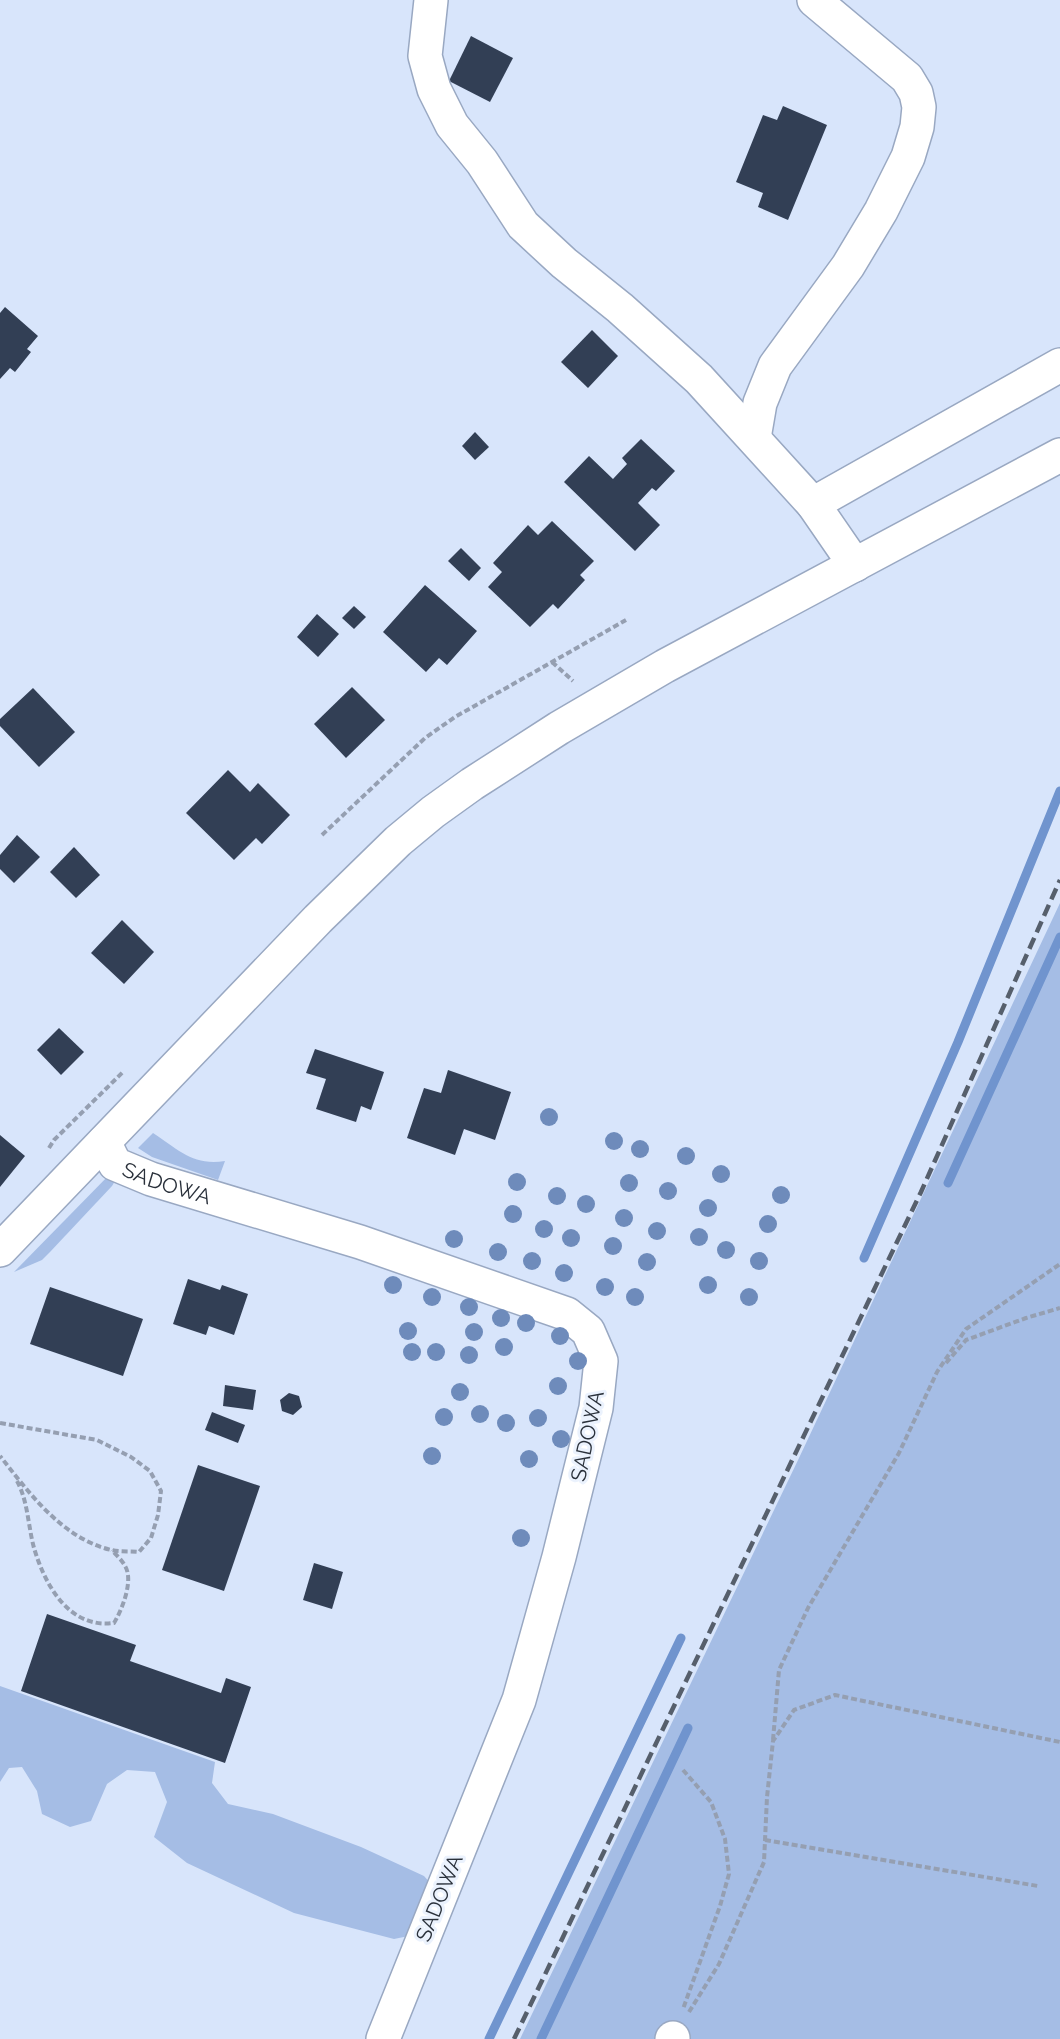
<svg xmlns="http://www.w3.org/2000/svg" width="1060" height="2039" font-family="Raleway,sans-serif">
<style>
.green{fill:#a5bde5}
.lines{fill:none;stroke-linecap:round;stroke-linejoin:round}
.stream{stroke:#7094ce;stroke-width:9}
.building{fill:#323f55}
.street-casing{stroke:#99a8c2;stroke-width:36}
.secondary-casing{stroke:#99a8c2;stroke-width:36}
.path{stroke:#959fb1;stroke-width:4;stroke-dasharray:6 3;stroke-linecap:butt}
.street{stroke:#fff;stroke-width:33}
.secondary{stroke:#fff;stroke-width:33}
.rail{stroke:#565f6c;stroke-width:4.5;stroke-dasharray:12 6;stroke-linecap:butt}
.tree{fill:#6e8bbb}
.labels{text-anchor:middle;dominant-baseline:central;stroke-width:6;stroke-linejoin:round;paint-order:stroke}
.street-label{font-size:21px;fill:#2a313b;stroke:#ebf2fd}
</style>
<rect width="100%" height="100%" fill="#d8e5fb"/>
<g class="green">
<path d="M 1060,903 L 1060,2039 L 520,2039 L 799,1458 Z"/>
<path d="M 153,1133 C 179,1150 193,1166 225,1161 L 218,1180 L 152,1157 L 138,1148 Z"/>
<path d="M 113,1171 L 115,1181 L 112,1186 L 50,1252 L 42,1260 L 14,1272 Z"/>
<path d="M 0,1686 L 215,1762 L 212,1783 L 228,1804 L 273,1814 L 361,1847 L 424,1876 L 450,1905 L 443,1929 L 394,1939 L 294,1913 L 187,1863 L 154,1837 L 167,1802 L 155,1772 L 127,1770 L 107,1784 L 91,1821 L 70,1827 L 42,1814 L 37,1791 L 22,1767 L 9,1768 L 0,1782 Z"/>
</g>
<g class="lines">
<g class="stream">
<path d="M 948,1183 L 1060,937"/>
<path d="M 864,1258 L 958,1042 L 1060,791"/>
<path d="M 489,2039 L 681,1638"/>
<path d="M 541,2039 L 688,1728"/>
</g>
</g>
<g class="building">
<path d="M 471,36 L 513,58 L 490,102 L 449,81 Z"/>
<path d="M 783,106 L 827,125 L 788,220 L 758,207 L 763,193 L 736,182 L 763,115 L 777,120 Z"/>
<path d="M 5,307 L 38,336 L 27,349 L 31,352 L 15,372 L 10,368 L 0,379 L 0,313 Z"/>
<path d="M 592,330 L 618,356 L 588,388 L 561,362 Z"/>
<path d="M 475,432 L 489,447 L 475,460 L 462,446 Z"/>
<path d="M 641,439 L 675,471 L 656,491 L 652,488 L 638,503 L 660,525 L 635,551 L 564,482 L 589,456 L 613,479 L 627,464 L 622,458 Z"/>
<path d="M 552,521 L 594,561 L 580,575 L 585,580 L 558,609 L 553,604 L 530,627 L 488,587 L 502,572 L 493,563 L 528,525 L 538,535 Z"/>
<path d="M 461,548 L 481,568 L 469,581 L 448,561 Z"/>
<path d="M 425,585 L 477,631 L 447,665 L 439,658 L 426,672 L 383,632 Z"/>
<path d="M 354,606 L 366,617 L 354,629 L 342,618 Z"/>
<path d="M 317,614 L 339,634 L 318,657 L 297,637 Z"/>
<path d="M 352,687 L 385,720 L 346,758 L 314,724 Z"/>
<path d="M 33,688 L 75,732 L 39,767 L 0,726 L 0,719 Z"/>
<path d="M 228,770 L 250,792 L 258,783 L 290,815 L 262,844 L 256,838 L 234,860 L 186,813 Z"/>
<path d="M 17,835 L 40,857 L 14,883 L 0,869 L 0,855 Z"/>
<path d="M 74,847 L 100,875 L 76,898 L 50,872 Z"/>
<path d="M 122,920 L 154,952 L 124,984 L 91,953 Z"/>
<path d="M 59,1028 L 84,1052 L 61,1075 L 37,1050 Z"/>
<path d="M 315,1049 L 384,1072 L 371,1110 L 361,1106 L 356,1122 L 316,1109 L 326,1079 L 306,1073 Z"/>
<path d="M 448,1070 L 511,1092 L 495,1140 L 464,1129 L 455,1155 L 407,1138 L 424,1088 L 441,1093 Z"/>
<path d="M 0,1135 L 25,1156 L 0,1187 Z"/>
<path d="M 188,1279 L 220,1290 L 222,1285 L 248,1294 L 234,1335 L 209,1326 L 206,1335 L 173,1324 Z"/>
<path d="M 50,1287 L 143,1319 L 123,1376 L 30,1344 Z"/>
<path d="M 225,1385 L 256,1390 L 253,1410 L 223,1406 Z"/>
<path d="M 289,1393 L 299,1396 L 302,1407 L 293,1415 L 282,1411 L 280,1400 Z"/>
<path d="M 212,1412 L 245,1425 L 238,1443 L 205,1430 Z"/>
<path d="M 198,1465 L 260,1486 L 224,1591 L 162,1570 Z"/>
<path d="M 314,1563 L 343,1572 L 332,1609 L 303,1600 Z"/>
<path d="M 47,1614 L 136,1645 L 130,1661 L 221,1693 L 226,1678 L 251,1687 L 225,1763 L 21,1691 Z"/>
</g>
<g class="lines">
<g class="street-casing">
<g id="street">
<path d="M 431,0 L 425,56 L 434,89 L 452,125 L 482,162 L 523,225 L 564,263 L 620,308 L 699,379 L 813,504"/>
<path d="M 754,438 L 760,403 L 775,366 L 848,266 L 881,211 L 908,157 L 917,127 L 919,107 L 916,93 L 907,78 L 814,0"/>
<path d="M 855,565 L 813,504 L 1060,365"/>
<path id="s1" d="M 104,1142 L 115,1164 L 151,1179 L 360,1242 L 567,1314 L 588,1331 L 601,1361 L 596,1408 L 559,1557 L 519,1700 L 383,2039"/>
<path d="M 672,2039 L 673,2038"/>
</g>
</g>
<g class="secondary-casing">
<path id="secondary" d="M 0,1250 L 318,919 L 398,841 L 433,812 L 472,784 L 559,728 L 665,666 L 1060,455"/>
</g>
<g class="path">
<path d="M 552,662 L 573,681"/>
<path d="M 322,835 L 425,738 L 455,717 L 626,620"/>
<path d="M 49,1148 L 54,1140 L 123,1072"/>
<path d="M 946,1363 L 966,1340 L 1026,1318 L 1060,1308"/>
<path d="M 0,1423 L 97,1440 L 131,1457 L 150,1471 L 161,1491 L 158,1515 L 151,1538 L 139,1552 C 130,1551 120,1552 111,1550 C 62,1538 30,1494 0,1456"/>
<path d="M 17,1481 C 28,1501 28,1526 34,1548 C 45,1585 69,1629 114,1623 C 122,1610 134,1580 125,1566 C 122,1560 116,1555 112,1550"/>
<path d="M 773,1740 L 779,1670 L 808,1608 L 899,1453 L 937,1372 L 966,1329 L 1060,1264"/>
<path d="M 683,1770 L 711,1802 L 725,1839 L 729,1874 L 720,1906 L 683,2009"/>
<path d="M 765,1840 L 1038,1886"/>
<path d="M 689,2012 L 719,1964 L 764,1862 L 767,1797 L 773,1741 L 794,1710 L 835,1695 L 1060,1742"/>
</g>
<use href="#street" class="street"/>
<use href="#secondary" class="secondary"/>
<path class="rail" d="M 514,2039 L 921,1192 L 1060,880"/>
</g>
<g class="tree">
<circle cx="549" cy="1117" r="9"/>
<circle cx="614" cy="1141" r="9"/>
<circle cx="640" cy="1149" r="9"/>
<circle cx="686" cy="1156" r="9"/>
<circle cx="721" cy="1174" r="9"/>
<circle cx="517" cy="1182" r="9"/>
<circle cx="629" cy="1183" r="9"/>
<circle cx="668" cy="1191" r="9"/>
<circle cx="781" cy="1195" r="9"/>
<circle cx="557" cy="1196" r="9"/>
<circle cx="586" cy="1204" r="9"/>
<circle cx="708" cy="1208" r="9"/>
<circle cx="513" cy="1214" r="9"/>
<circle cx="624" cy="1218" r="9"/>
<circle cx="768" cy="1224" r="9"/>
<circle cx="544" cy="1229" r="9"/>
<circle cx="657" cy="1231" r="9"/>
<circle cx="699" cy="1237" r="9"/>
<circle cx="571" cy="1238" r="9"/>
<circle cx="454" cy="1239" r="9"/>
<circle cx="613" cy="1246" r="9"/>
<circle cx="726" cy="1250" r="9"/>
<circle cx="498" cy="1252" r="9"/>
<circle cx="532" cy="1261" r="9"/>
<circle cx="759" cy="1261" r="9"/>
<circle cx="647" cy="1262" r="9"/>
<circle cx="564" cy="1273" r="9"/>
<circle cx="393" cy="1285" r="9"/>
<circle cx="708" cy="1285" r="9"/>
<circle cx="605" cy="1287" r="9"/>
<circle cx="432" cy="1297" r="9"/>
<circle cx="635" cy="1297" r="9"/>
<circle cx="749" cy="1297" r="9"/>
<circle cx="469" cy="1307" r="9"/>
<circle cx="501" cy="1318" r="9"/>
<circle cx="526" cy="1323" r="9"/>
<circle cx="408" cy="1331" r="9"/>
<circle cx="474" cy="1332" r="9"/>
<circle cx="560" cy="1336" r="9"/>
<circle cx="504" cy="1347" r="9"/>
<circle cx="412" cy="1352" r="9"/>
<circle cx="436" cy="1352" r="9"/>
<circle cx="469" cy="1355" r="9"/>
<circle cx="578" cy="1361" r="9"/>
<circle cx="558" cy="1386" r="9"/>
<circle cx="460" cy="1392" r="9"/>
<circle cx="480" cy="1414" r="9"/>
<circle cx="444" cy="1417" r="9"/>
<circle cx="538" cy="1418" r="9"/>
<circle cx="506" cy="1423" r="9"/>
<circle cx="561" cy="1439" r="9"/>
<circle cx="432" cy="1456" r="9"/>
<circle cx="529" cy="1459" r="9"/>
<circle cx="521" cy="1538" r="9"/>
</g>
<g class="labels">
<g class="street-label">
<text stroke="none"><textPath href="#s1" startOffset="80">SADOWA</textPath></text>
<text transform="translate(587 1436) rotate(-78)">SADOWA</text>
<text transform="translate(439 1898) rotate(-68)">SADOWA</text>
</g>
</g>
</svg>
